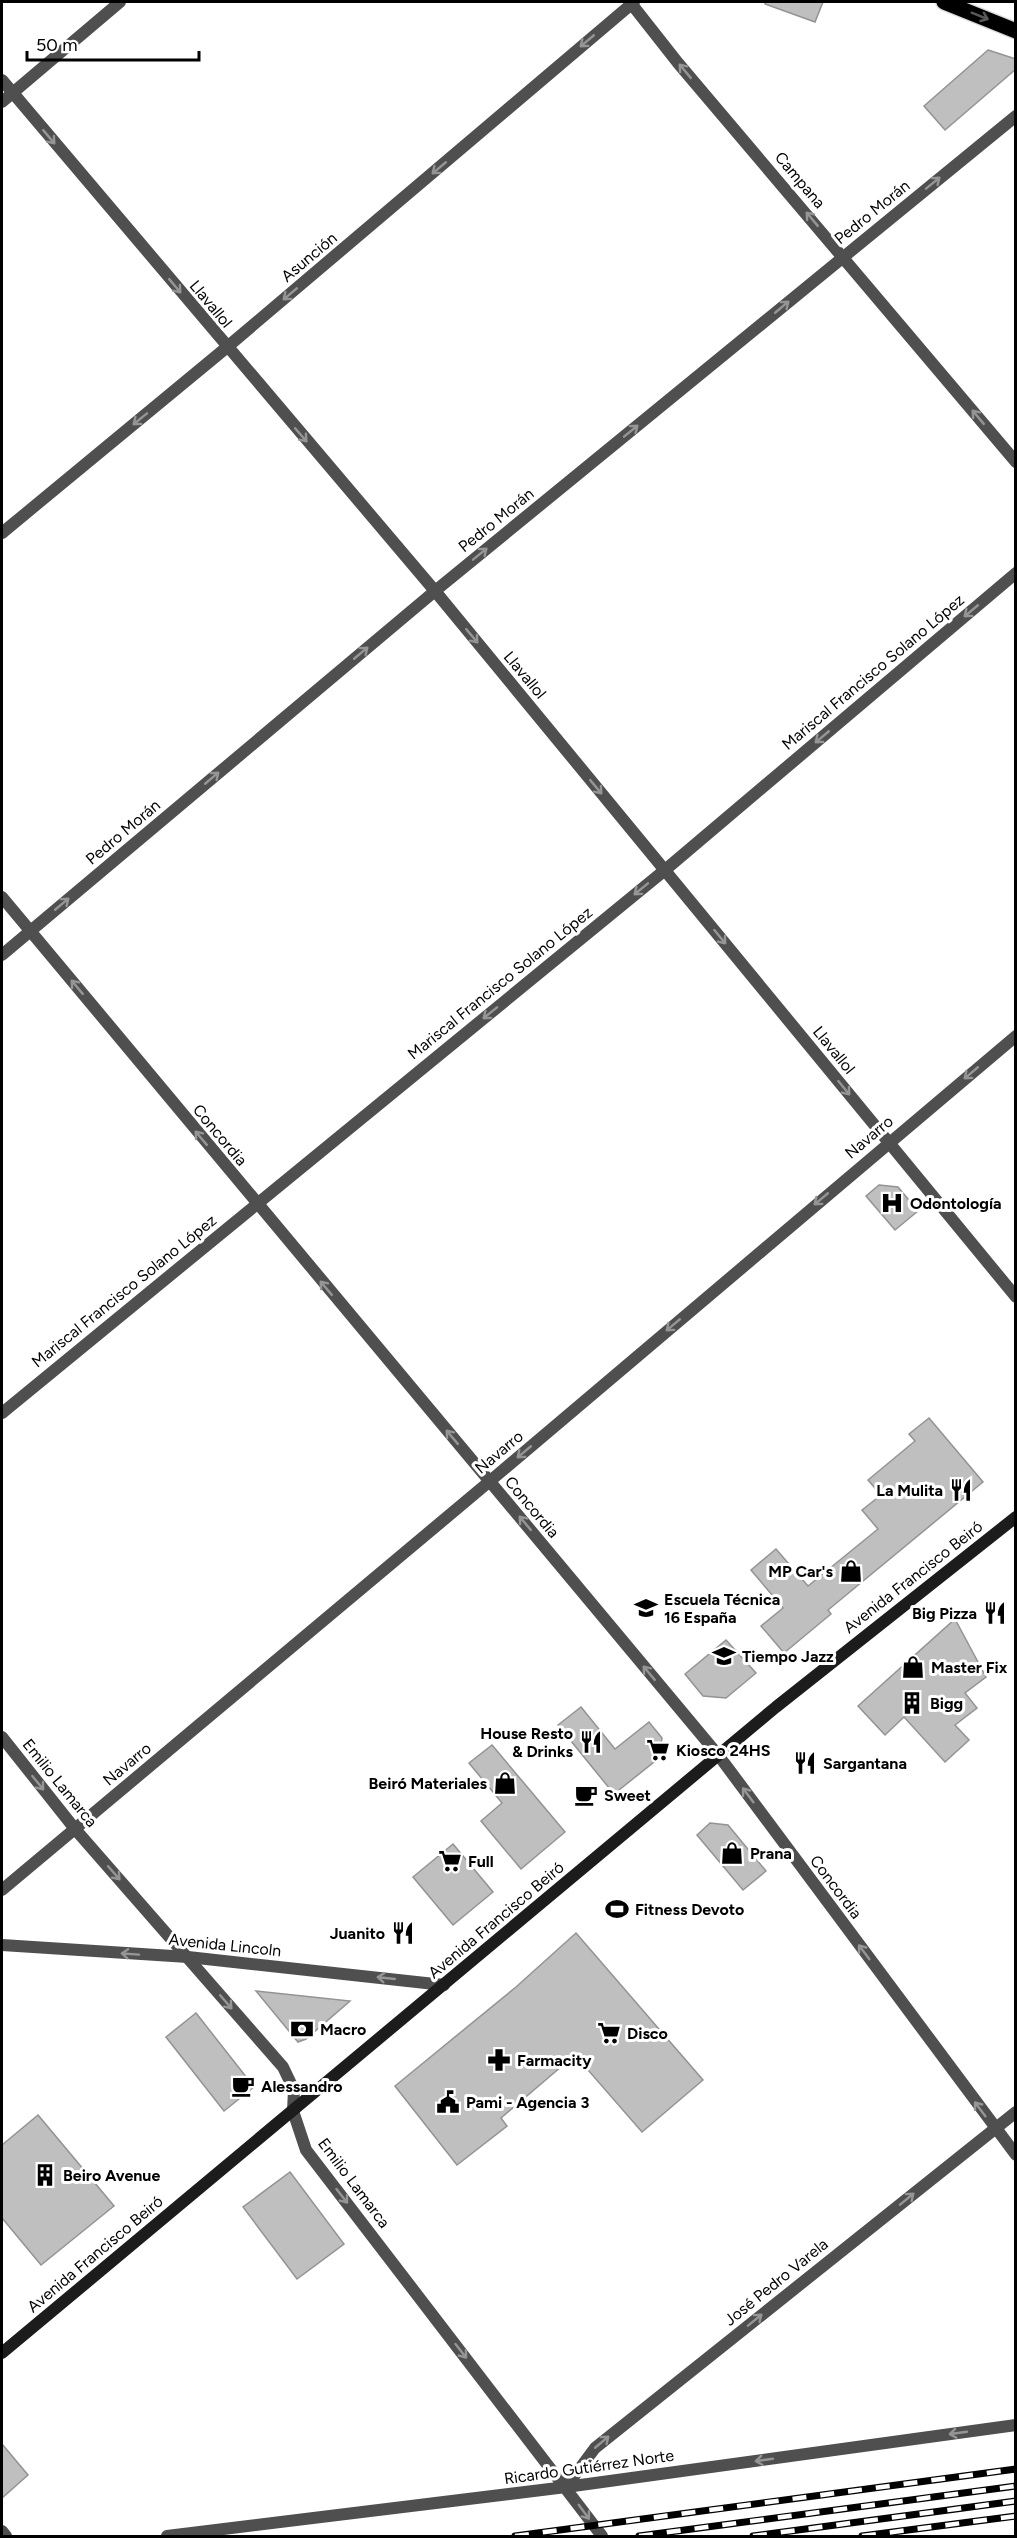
<svg xmlns="http://www.w3.org/2000/svg" width="1017" height="2538" font-family="Figtree,sans-serif">
<style>
.building{fill:#bfbfbf;stroke:#939393;stroke-width:1.5}
.lines{fill:none;stroke-linecap:round;stroke-linejoin:round}
.primary-casing{stroke:#dbdbdb;stroke-width:18}
.minor{stroke:#4f4f4f;stroke-width:12}
.tertiary{stroke:#4f4f4f;stroke-width:12}
.secondary{stroke:#1c1c1c;stroke-width:12}
.primary{stroke:#000;stroke-width:15}
.rail-casing{stroke:#000;stroke-width:7}
.rail{stroke:#fff;stroke-width:4.5;stroke-dasharray:14;stroke-linecap:butt}
.oneway{stroke:#595959}
.oneway2{stroke:#959595}
.labels{text-anchor:middle;dominant-baseline:central;stroke-width:6;stroke-linejoin:round;paint-order:stroke}
.street-label{font-size:16px;fill:#000;stroke:#fff}
.poi-label{font-size:16px;font-weight:bold;fill:#000;stroke:#fff;text-anchor:start}
</style>
<rect width="100%" height="100%" fill="#fff"/>
<g class="building">
<path d="M 765,2 L 823,2 L 815,22 L 765,4 Z"/>
<path d="M 988,50 L 1016,59 L 1016,69 L 945,130 L 924,106 Z"/>
<path d="M 879,1185 L 898,1187 L 918,1211 L 895,1230 L 866,1196 Z"/>
<path d="M 929,1418 L 983,1482 L 828,1610 L 831,1614 L 784,1653 L 761,1626 L 783,1608 L 751,1570 L 776,1549 L 808,1586 L 878,1529 L 862,1510 L 881,1495 L 868,1480 L 915,1441 L 909,1434 Z"/>
<path d="M 955,1619 L 986,1677 L 965,1693 L 977,1708 L 955,1725 L 969,1740 L 945,1762 L 904,1717 L 885,1735 L 858,1706 Z"/>
<path d="M 726,1640 L 756,1673 L 726,1698 L 703,1696 L 685,1674 Z"/>
<path d="M 581,1707 L 615,1749 L 649,1722 L 662,1738 L 659,1758 L 614,1794 L 558,1725 Z"/>
<path d="M 492,1745 L 565,1832 L 521,1869 L 481,1821 L 502,1803 L 469,1763 Z"/>
<path d="M 710,1823 L 728,1825 L 766,1871 L 743,1890 L 697,1835 Z"/>
<path d="M 453,1844 L 493,1892 L 453,1925 L 413,1877 Z"/>
<path d="M 576,1933 L 703,2080 L 642,2132 L 575,2055 L 501,2118 L 507,2126 L 457,2165 L 395,2086 L 516,1987 Z"/>
<path d="M 256,1991 L 350,2001 L 306,2039 L 298,2042 Z"/>
<path d="M 196,2013 L 254,2087 L 224,2111 L 166,2037 Z"/>
<path d="M 38,2115 L 114,2206 L 41,2265 L 2,2218 L 2,2145 Z"/>
<path d="M 290,2172 L 344,2244 L 297,2279 L 243,2207 Z"/>
<path d="M 2,2444 L 28,2475 L 2,2498 Z"/>
</g>
<g class="lines">
<g class="primary-casing">
<path id="primary" d="M 944,2 L 1016,31"/>
</g>
<g class="minor">
<path d="M 630,2 L 678,63 L 1016,462"/>
<path d="M 2,80 L 435,591 L 1016,1297"/>
<path d="M 2,102 L 120,2"/>
<path d="M 2,533 L 226,348 L 634,2"/>
<path d="M 2,897 L 719,1756 L 1016,2155"/>
<path d="M 2,955 L 435,591 L 1016,116"/>
<path d="M 2,1413 L 665,870 L 1016,573"/>
<path d="M 2,1737 L 75,1829 L 283,2067 L 294,2090 L 293,2111 L 306,2150 L 602,2536"/>
<path d="M 2,1890 L 490,1481 L 1016,1036"/>
<path d="M 566,2487 L 595,2448 L 1016,2112"/>
<path d="M 2,2531 L 6,2536"/>
<path d="M 167,2536 L 566,2487 L 1016,2425"/>
</g>
<path class="tertiary" d="M 2,1945 L 188,1957 L 444,1985"/>
<path class="secondary" d="M 2,2353 L 776,1707 L 1016,1517"/>
<use href="#primary" class="primary"/>
<g class="rail-casing">
<g id="rail">
<path d="M 515,2536 L 1016,2469"/>
<path d="M 639,2536 L 1016,2486"/>
<path d="M 753,2536 L 1016,2501"/>
<path d="M 862,2536 L 1016,2516"/>
</g>
</g>
<use href="#rail" class="rail"/>
</g>
<defs><path id="oneway-shaft" d="M-6 0H5M1.5-3L5.5 0L1.5 3" fill="none" stroke-width="1.6" stroke-linecap="round" stroke-linejoin="round" transform="scale(1.5)"/></defs>
<use class="oneway" href="#oneway-shaft" transform="translate(980 16) rotate(22)"/>
<g class="oneway2">
<use href="#oneway-shaft" transform="translate(587 41) rotate(140)"/>
<use href="#oneway-shaft" transform="translate(685 71) rotate(-130)"/>
<use href="#oneway-shaft" transform="translate(49 137) rotate(50)"/>
<use href="#oneway-shaft" transform="translate(439 168) rotate(140)"/>
<use href="#oneway-shaft" transform="translate(933 183) rotate(-39)"/>
<use href="#oneway-shaft" transform="translate(812 219) rotate(-130)"/>
<use href="#oneway-shaft" transform="translate(175 286) rotate(50)"/>
<use href="#oneway-shaft" transform="translate(290 294) rotate(140)"/>
<use href="#oneway-shaft" transform="translate(782 307) rotate(-40)"/>
<use href="#oneway-shaft" transform="translate(978 417) rotate(-130)"/>
<use href="#oneway-shaft" transform="translate(140 419) rotate(141)"/>
<use href="#oneway-shaft" transform="translate(631 431) rotate(-39)"/>
<use href="#oneway-shaft" transform="translate(301 435) rotate(49)"/>
<use href="#oneway-shaft" transform="translate(480 554) rotate(-39)"/>
<use href="#oneway-shaft" transform="translate(971 611) rotate(140)"/>
<use href="#oneway-shaft" transform="translate(472 636) rotate(50)"/>
<use href="#oneway-shaft" transform="translate(361 653) rotate(-40)"/>
<use href="#oneway-shaft" transform="translate(822 737) rotate(140)"/>
<use href="#oneway-shaft" transform="translate(212 778) rotate(-40)"/>
<use href="#oneway-shaft" transform="translate(596 787) rotate(50)"/>
<use href="#oneway-shaft" transform="translate(641 889) rotate(141)"/>
<use href="#oneway-shaft" transform="translate(62 904) rotate(-40)"/>
<use href="#oneway-shaft" transform="translate(720 937) rotate(51)"/>
<use href="#oneway-shaft" transform="translate(77 987) rotate(-130)"/>
<use href="#oneway-shaft" transform="translate(490 1013) rotate(141)"/>
<use href="#oneway-shaft" transform="translate(971 1073) rotate(140)"/>
<use href="#oneway-shaft" transform="translate(844 1088) rotate(51)"/>
<use href="#oneway-shaft" transform="translate(201 1138) rotate(-130)"/>
<use href="#oneway-shaft" transform="translate(821 1199) rotate(140)"/>
<use href="#oneway-shaft" transform="translate(326 1288) rotate(-130)"/>
<use href="#oneway-shaft" transform="translate(673 1325) rotate(140)"/>
<use href="#oneway-shaft" transform="translate(452 1437) rotate(-130)"/>
<use href="#oneway-shaft" transform="translate(524 1452) rotate(140)"/>
<use href="#oneway-shaft" transform="translate(525 1523) rotate(-130)"/>
<use href="#oneway-shaft" transform="translate(649 1673) rotate(-130)"/>
<use href="#oneway-shaft" transform="translate(38 1783) rotate(51)"/>
<use href="#oneway-shaft" transform="translate(748 1795) rotate(-127)"/>
<use href="#oneway-shaft" transform="translate(114 1873) rotate(49)"/>
<use href="#oneway-shaft" transform="translate(864 1952) rotate(-127)"/>
<use href="#oneway-shaft" transform="translate(130 1954) rotate(-176)"/>
<use href="#oneway-shaft" transform="translate(386 1978) rotate(-174)"/>
<use href="#oneway-shaft" transform="translate(226 2002) rotate(49)"/>
<use href="#oneway-shaft" transform="translate(980 2109) rotate(-127)"/>
<use href="#oneway-shaft" transform="translate(342 2196) rotate(52)"/>
<use href="#oneway-shaft" transform="translate(907 2199) rotate(-39)"/>
<use href="#oneway-shaft" transform="translate(755 2320) rotate(-39)"/>
<use href="#oneway-shaft" transform="translate(461 2351) rotate(52)"/>
<use href="#oneway-shaft" transform="translate(958 2433) rotate(172)"/>
<use href="#oneway-shaft" transform="translate(602 2442) rotate(-40)"/>
<use href="#oneway-shaft" transform="translate(764 2460) rotate(172)"/>
<use href="#oneway-shaft" transform="translate(584 2512) rotate(54)"/>
</g>
<defs>
<g id="hospital-bare" transform="scale(1.8)"><path d="M-5-5h3v3.5h4V-5h3V5h-3V1.5h-4V5h-3Z" fill="#000" stroke="#fff" stroke-width="2.5" paint-order="stroke"/></g>
<g id="restaurant-bare" transform="scale(1.8)"><path d="M-5-6h1v4h1v-4h1v4h1v-4h1v5L-1.5 .5V6h-2V.5L-5-1ZM5-6V6H3V1.5H1.5Q1.5-4 5-6Z" fill="#000" stroke="#fff" stroke-width="2.5" paint-order="stroke"/></g>
<g id="shop-bare" transform="scale(1.8)"><path d="M-5-2.5h2.3a2.7 3.5 0 0 1 5.4 0H5L5.5 6h-11ZM-1.5-2.5h3a1.5 2.3 0 0 0-3 0Z" fill="#000" stroke="#fff" stroke-width="2.5" paint-order="stroke"/></g>
<g id="school-bare" transform="scale(1.8)"><path d="M0-5L7-2L0 1L-7-2ZM-4 1L0 2.5L4 1V4Q0 6-4 4Z" fill="#000" stroke="#fff" stroke-width="2.5" paint-order="stroke"/></g>
<g id="university-bare" transform="scale(1.8)"><path d="M0-5L7-2L0 1L-7-2ZM-4 1L0 2.5L4 1V4Q0 6-4 4Z" fill="#000" stroke="#fff" stroke-width="2.5" paint-order="stroke"/></g>
<g id="building-bare" transform="scale(1.8)"><path d="M-4-6H4V6H1V3H-1V6H-4ZM-2.5-4.3h1.7v1.8h-1.7ZM.8-4.3h1.7v1.8H.8ZM-2.5-1h1.7V.8h-1.7ZM.8-1h1.7V.8H.8Z" fill="#000" stroke="#fff" stroke-width="2.5" paint-order="stroke"/></g>
<g id="supermarket-bare" transform="scale(1.8)"><path d="M-6-5.5h2.5l.6 2H6L4.5 2H-2.5L-4.4-4H-6ZM-1.5 3.2a1.3 1.3 0 1 0 .1 0ZM3 3.2a1.3 1.3 0 1 0 .1 0Z" fill="#000" stroke="#fff" stroke-width="2.5" paint-order="stroke"/></g>
<g id="cafe-bare" transform="scale(1.8)"><path d="M-5.5-4.5H6V0H3Q3 3.5 0 3.5H-2.5Q-5.5 3.5-5.5 0ZM3-3.2v2h1.7v-2ZM-6 4.5H4V6H-6Z" fill="#000" stroke="#fff" stroke-width="2.5" paint-order="stroke"/></g>
<g id="stadium-bare" transform="scale(1.8)"><path d="M0-5a6.5 5 0 1 0 0 10a6.5 5 0 1 0 0-10ZM-3.5-1.8h7v3.6h-7Z" fill="#000" stroke="#fff" stroke-width="2.5" paint-order="stroke"/></g>
<g id="bank-bare" transform="scale(1.8)"><path d="M-6-4H6V4H-6ZM0-2.3a2.3 2.3 0 1 0 0 4.6a2.3 2.3 0 1 0 0-4.6Z" fill="#000" stroke="#fff" stroke-width="2.5" paint-order="stroke"/></g>
<g id="pharmacy-bare" transform="scale(1.8)"><path d="M-2-6h4v4h4v4h-4v4h-4v-4h-4v-4h4Z" fill="#000" stroke="#fff" stroke-width="2.5" paint-order="stroke"/></g>
<g id="civic-bare" transform="scale(1.8)"><path d="M-.6-6.5H3V-4.5H.6V-3L4-1V1h2V6H-6V1h2V-1L-.6-3ZM-1.2 2.5V6h2.4V2.5Z" fill="#000" stroke="#fff" stroke-width="2.5" paint-order="stroke"/></g>
</defs>
<g fill-rule="evenodd">
<use href="#hospital-bare" x="892" y="1203"/>
<use href="#restaurant-bare" x="961" y="1490"/>
<use href="#shop-bare" x="851" y="1571"/>
<use href="#school-bare" x="646" y="1608"/>
<use href="#restaurant-bare" x="995" y="1613"/>
<use href="#university-bare" x="724" y="1656"/>
<use href="#shop-bare" x="913" y="1667"/>
<use href="#building-bare" x="912" y="1703"/>
<use href="#restaurant-bare" x="591" y="1742"/>
<use href="#supermarket-bare" x="658" y="1750"/>
<use href="#restaurant-bare" x="805" y="1763"/>
<use href="#shop-bare" x="505" y="1783"/>
<use href="#cafe-bare" x="586" y="1795"/>
<use href="#shop-bare" x="732" y="1853"/>
<use href="#supermarket-bare" x="450" y="1861"/>
<use href="#stadium-bare" x="617" y="1909"/>
<use href="#restaurant-bare" x="403" y="1933"/>
<use href="#bank-bare" x="302" y="2029"/>
<use href="#supermarket-bare" x="609" y="2033"/>
<use href="#pharmacy-bare" x="499" y="2060"/>
<use href="#cafe-bare" x="243" y="2086"/>
<use href="#civic-bare" x="448" y="2102"/>
<use href="#building-bare" x="45" y="2175"/>
</g>
<g class="labels">
<g class="street-label">
<text transform="translate(800 180) rotate(50)">Campana</text>
<text transform="translate(872 212) rotate(-39)">Pedro Morán</text>
<text transform="translate(309 257) rotate(-40)">Asunción</text>
<text transform="translate(211 304) rotate(50)">Llavallol</text>
<text transform="translate(496 520) rotate(-39)">Pedro Morán</text>
<text transform="translate(873 672) rotate(-40)">Mariscal Francisco Solano López</text>
<text transform="translate(525 675) rotate(50)">Llavallol</text>
<text transform="translate(123 832) rotate(-40)">Pedro Morán</text>
<text transform="translate(500 983) rotate(-39)">Mariscal Francisco Solano López</text>
<text transform="translate(834 1050) rotate(51)">Llavallol</text>
<text transform="translate(220 1135) rotate(50)">Concordia</text>
<text transform="translate(869 1137) rotate(-40)">Navarro</text>
<text transform="translate(124 1291) rotate(-39)">Mariscal Francisco Solano López</text>
<text transform="translate(499 1452) rotate(-40)">Navarro</text>
<text transform="translate(532 1507) rotate(50)">Concordia</text>
<text transform="translate(913 1577) rotate(-38)">Avenida Francisco Beiró</text>
<text transform="translate(127 1764) rotate(-40)">Navarro</text>
<text transform="translate(60 1783) rotate(51)">Emilio Lamarca</text>
<text transform="translate(836 1887) rotate(53)">Concordia</text>
<text transform="translate(496 1920) rotate(-40)">Avenida Francisco Beiró</text>
<text transform="translate(225 1945) rotate(6)">Avenida Lincoln</text>
<text transform="translate(354 2183) rotate(53)">Emilio Lamarca</text>
<text transform="translate(95 2254) rotate(-40)">Avenida Francisco Beiró</text>
<text transform="translate(776 2282) rotate(-39)">José Pedro Varela</text>
<text transform="translate(589 2467) rotate(-8)">Ricardo Gutiérrez Norte</text>
</g>
<g class="poi-label">
<text x="910" y="1203">Odontología</text>
<text x="943" y="1490" text-anchor="end">La Mulita</text>
<text x="833" y="1571" text-anchor="end">MP Car's</text>
<text x="664" y="1599">Escuela Técnica<tspan x="664" dy="18">16 España</tspan></text>
<text x="977" y="1613" text-anchor="end">Big Pizza</text>
<text x="742" y="1656">Tiempo Jazz</text>
<text x="931" y="1667">Master Fix</text>
<text x="930" y="1703">Bigg</text>
<text x="573" y="1733" text-anchor="end">House Resto<tspan x="573" dy="18">&amp; Drinks</tspan></text>
<text x="676" y="1750">Kiosco 24HS</text>
<text x="823" y="1763">Sargantana</text>
<text x="487" y="1783" text-anchor="end">Beiró Materiales</text>
<text x="604" y="1795">Sweet</text>
<text x="750" y="1853">Prana</text>
<text x="468" y="1861">Full</text>
<text x="635" y="1909">Fitness Devoto</text>
<text x="385" y="1933" text-anchor="end">Juanito</text>
<text x="320" y="2029">Macro</text>
<text x="627" y="2033">Disco</text>
<text x="517" y="2060">Farmacity</text>
<text x="261" y="2086">Alessandro</text>
<text x="466" y="2102">Pami - Agencia 3</text>
<text x="63" y="2175">Beiro Avenue</text>
</g>
</g>
<rect width="1017" height="2538" fill="none" stroke="#000000" stroke-width="6"/>
<path d="M27 51v9h172v-9" fill="none" stroke="#000000" stroke-width="3"/>
<text x="36" y="51" font-size="18" fill="#000000" stroke="#ffffff" stroke-width="4.5" paint-order="stroke">50 m</text>
</svg>
